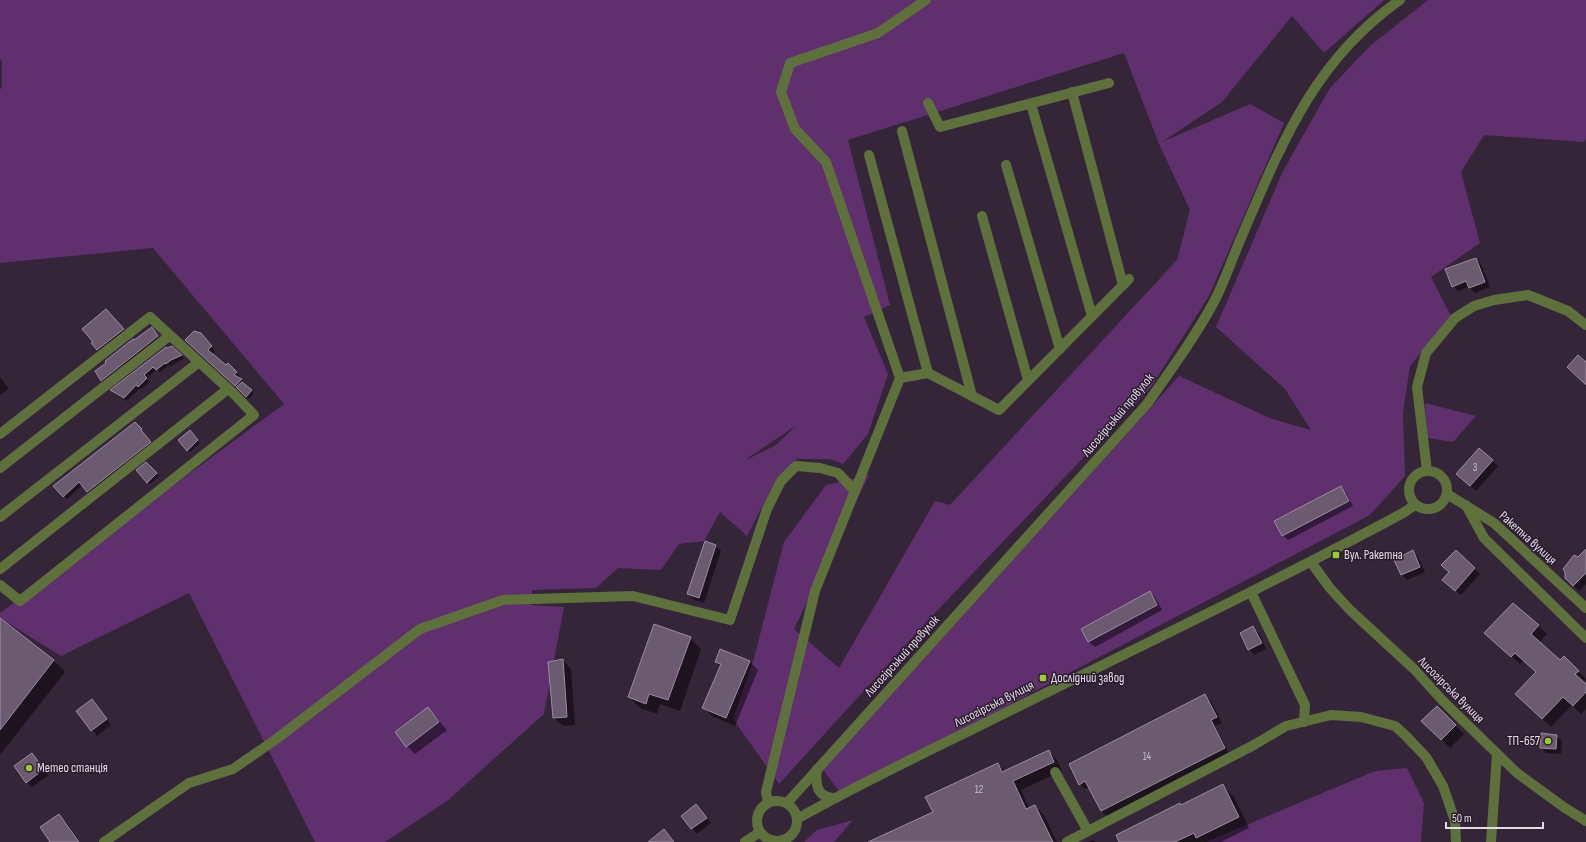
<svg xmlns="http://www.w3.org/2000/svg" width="1586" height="842" font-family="'Sofia Sans Condensed',sans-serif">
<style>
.green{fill:#602f6d;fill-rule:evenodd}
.shadow{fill:#0007}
.building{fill:#6b5a70;stroke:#9e8ba3}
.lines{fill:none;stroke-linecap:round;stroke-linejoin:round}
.minor{stroke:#5e713d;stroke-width:10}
.poi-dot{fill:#9bcb33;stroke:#2b1c2f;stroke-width:1.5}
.labels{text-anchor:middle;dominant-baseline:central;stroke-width:3;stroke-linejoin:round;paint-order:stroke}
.number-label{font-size:11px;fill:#c7bccb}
.street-label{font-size:13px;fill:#e6dce9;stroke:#2b1c2f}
.poi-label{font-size:13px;fill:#e6dce9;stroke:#2b1c2f;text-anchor:start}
</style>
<rect width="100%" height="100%" fill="#352539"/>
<g class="green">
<path d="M 0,0 L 1384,0 L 1324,53 L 1292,16 L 1222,102 L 1162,142 L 1250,104 L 1284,123 L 1209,296 L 1151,387 L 932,616 L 779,784 L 733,719 L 754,658 L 784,542 L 826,485 L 869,475 L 794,629 L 839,668 L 935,501 L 950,505 L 1177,260 L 1190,210 L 1159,144 L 1124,53 L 848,140 L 890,305 L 864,317 L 888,374 L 868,434 L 843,464 L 829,459 L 797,459 L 777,478 L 747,536 L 720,512 L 704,541 L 679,544 L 661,570 L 618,568 L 596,588 L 532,590 L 531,605 L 564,607 L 544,714 L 447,801 L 385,842 L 315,842 L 189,593 L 61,656 L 0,618 L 0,613 L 284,404 L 153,248 L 0,263 L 0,89 L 2,88 L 2,62 L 0,58 ZM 797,425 L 776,445 L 748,459 L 748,458 Z"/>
<path d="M 1428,0 L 1586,0 L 1586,138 L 1584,142 L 1484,135 L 1461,172 L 1480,243 L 1431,277 L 1451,316 L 1410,366 L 1403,413 L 1405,476 L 1370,515 L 1046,685 L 842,795 L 823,770 L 1179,376 L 1272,419 L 1311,430 L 1285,389 L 1216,327 L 1283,171 L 1330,88 L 1370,46 Z"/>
<path d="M 1425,403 L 1476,416 L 1453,442 L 1427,438 Z"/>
<path d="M 1407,768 L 1424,803 L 1421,842 L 1206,842 L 1375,771 Z"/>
<path d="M 853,820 L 834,842 L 804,842 L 817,830 Z"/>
</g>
<g class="shadow">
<path d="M 1476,259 L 1481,264 L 1490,287 L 1475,293 L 1469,287 L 1458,291 L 1453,286 Z"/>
<path d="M 110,314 L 127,334 L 101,354 L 92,344 Z"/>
<path d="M 154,331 L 160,339 L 104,383 L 102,380 L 134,342 Z"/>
<path d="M 205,338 L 215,351 L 212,354 L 226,366 L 234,369 L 240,376 L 238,378 L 254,393 L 249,399 L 190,344 Z"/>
<path d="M 171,347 L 184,358 L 170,367 L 169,365 L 160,372 L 157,369 L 147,378 L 150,382 L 141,389 L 140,388 L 127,401 L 111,391 Z"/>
<path d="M 0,377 L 9,389 L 0,395 Z"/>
<path d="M 135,423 L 144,433 L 143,434 L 153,445 L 91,495 L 82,485 L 67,499 L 55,486 Z"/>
<path d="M 192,434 L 200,443 L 190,452 L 179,440 Z"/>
<path d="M 1480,449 L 1498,466 L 1476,491 L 1463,479 Z"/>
<path d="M 146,463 L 159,476 L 150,484 L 148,482 Z"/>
<path d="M 1341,487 L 1346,493 L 1353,506 L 1288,540 L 1282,535 Z"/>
<path d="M 716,546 L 721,551 L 704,603 L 694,600 L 688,594 Z"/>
<path d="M 1456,551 L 1480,574 L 1461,595 L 1449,585 L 1450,573 Z"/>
<path d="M 1413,552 L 1418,557 L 1425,572 L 1407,580 L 1402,575 L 1395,560 Z"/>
<path d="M 1586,553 L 1586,584 L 1579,591 L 1566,578 L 1579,558 Z"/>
<path d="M 1150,592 L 1155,597 L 1162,610 L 1095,647 L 1089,642 L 1083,629 Z"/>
<path d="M 1513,604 L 1547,634 L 1539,643 L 1560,662 L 1564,657 L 1586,679 L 1583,683 L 1586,686 L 1586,709 L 1581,714 L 1572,705 L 1551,727 L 1525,702 L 1537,672 L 1524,660 L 1520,664 L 1485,633 Z"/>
<path d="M 0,619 L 54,661 L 65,672 L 0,755 Z"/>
<path d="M 1253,628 L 1259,633 L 1266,649 L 1254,655 L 1249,649 Z"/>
<path d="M 690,638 L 701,649 L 680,711 L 660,704 L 657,714 L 640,708 L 629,697 Z"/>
<path d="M 721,650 L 750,662 L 758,670 L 735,726 L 712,716 L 704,708 L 721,666 L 716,661 Z"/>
<path d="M 563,660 L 571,669 L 575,725 L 563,726 L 554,718 Z"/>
<path d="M 1205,695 L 1211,701 L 1222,723 L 1215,726 L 1229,753 L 1107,816 L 1101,811 L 1089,787 L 1085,789 L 1080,784 Z"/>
<path d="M 97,706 L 111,725 L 97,736 L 92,730 Z"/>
<path d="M 1437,707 L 1464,734 L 1450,748 L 1423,721 Z"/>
<path d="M 428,708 L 447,730 L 415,754 L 407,746 Z"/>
<path d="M 1557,736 L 1562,741 L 1561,754 L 1546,753 L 1541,748 Z"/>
<path d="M 1049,751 L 1057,760 L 1062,771 L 1021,790 L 1029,808 L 1035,806 L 1044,815 L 1057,842 L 879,842 L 934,812 L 998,764 L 1005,771 Z"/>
<path d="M 32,754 L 49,775 L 32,787 L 27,782 Z"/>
<path d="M 1223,786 L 1234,797 L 1249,828 L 1221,842 L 1120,842 L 1180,804 L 1182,805 Z"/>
<path d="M 696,805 L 711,823 L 697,834 L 682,816 Z"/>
<path d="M 58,815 L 67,823 L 80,842 L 52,842 Z"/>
<path d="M 1093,840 L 1096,842 L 1088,842 Z"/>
</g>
<g class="building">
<path d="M 1476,258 L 1485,282 L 1469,288 L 1466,281 L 1452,287 L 1445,269 Z"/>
<path d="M 106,309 L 124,329 L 97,350 L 91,343 L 93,342 L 82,329 Z"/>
<path d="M 152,327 L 158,336 L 101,381 L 95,371 L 106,363 L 105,361 L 133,339 L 134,340 Z"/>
<path d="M 194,331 L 201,333 L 212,346 L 208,350 L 226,365 L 228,363 L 237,372 L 234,375 L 242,379 L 235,386 L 185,340 Z"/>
<path d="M 172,346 L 182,355 L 171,360 L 166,364 L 165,363 L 156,370 L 153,367 L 144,375 L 147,378 L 138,387 L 136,385 L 124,398 L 110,390 L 166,347 L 167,348 Z"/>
<path d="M 1578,355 L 1586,362 L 1586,385 L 1567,367 Z"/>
<path d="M 242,382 L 252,390 L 246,397 L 236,387 Z"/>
<path d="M 135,422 L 142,429 L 141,430 L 151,442 L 87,492 L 79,482 L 63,497 L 53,486 Z"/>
<path d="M 190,430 L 198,440 L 187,451 L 178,440 Z"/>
<path d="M 1479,448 L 1493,460 L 1470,486 L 1456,474 Z"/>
<path d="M 146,462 L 157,473 L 147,483 L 136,470 Z"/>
<path d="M 1341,486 L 1349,501 L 1282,536 L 1274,521 Z"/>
<path d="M 705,541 L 716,545 L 699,598 L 687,594 Z"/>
<path d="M 1586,549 L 1586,573 L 1573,586 L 1565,578 L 1565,572 L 1563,569 L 1574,555 L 1578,557 Z"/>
<path d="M 1413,550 L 1420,567 L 1401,575 L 1394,560 Z"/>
<path d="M 1456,550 L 1475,568 L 1455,591 L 1442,580 L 1449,572 L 1441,565 Z"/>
<path d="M 1150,591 L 1157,605 L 1088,642 L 1081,629 Z"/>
<path d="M 1513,603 L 1539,625 L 1531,634 L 1560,660 L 1564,656 L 1579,671 L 1575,674 L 1586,684 L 1586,692 L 1573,706 L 1563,697 L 1542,719 L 1515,694 L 1536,672 L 1515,653 L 1511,657 L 1484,633 Z"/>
<path d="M 0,618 L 54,660 L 0,730 Z"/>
<path d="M 654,624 L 691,637 L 668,700 L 649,694 L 646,704 L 628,697 Z"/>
<path d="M 1253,626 L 1262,643 L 1248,650 L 1240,633 Z"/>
<path d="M 720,649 L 750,661 L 726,718 L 702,708 L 721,664 L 715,662 Z"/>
<path d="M 563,659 L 567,717 L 553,718 L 548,662 Z"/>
<path d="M 1205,694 L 1217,717 L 1211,720 L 1225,748 L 1101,811 L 1085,781 L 1079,785 L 1069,764 Z"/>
<path d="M 92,699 L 107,719 L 91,731 L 76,711 Z"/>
<path d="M 1437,706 L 1456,725 L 1441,740 L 1421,721 Z"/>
<path d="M 428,707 L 439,722 L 406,747 L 395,732 Z"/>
<path d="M 1541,733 L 1557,735 L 1556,749 L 1540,748 Z"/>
<path d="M 1049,750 L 1054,762 L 1013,781 L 1026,809 L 1035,805 L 1053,842 L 868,842 L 933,812 L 925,797 L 998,763 L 1002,772 Z"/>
<path d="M 32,753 L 44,769 L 26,783 L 14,766 Z"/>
<path d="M 1223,784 L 1239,817 L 1196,838 L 1194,833 L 1175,842 L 1119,842 L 1116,835 L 1180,803 L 1181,805 Z"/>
<path d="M 696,804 L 707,818 L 691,829 L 681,816 Z"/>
<path d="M 59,814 L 79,842 L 50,842 L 40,827 Z"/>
<path d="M 664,829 L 674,842 L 648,842 Z"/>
</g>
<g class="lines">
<g class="minor">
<path d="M 1072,92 L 1123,285"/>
<path d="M 928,103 L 940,127 L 1109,83"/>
<path d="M 1031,104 L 1092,316"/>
<path d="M 902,131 L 972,396"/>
<path d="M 869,155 L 928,373"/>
<path d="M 1006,165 L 1060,349"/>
<path d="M 982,216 L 1028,380"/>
<path d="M 900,378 L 826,162 L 795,129 L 781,92 L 790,63 L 878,33 L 926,0"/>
<path d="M 0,434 L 150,317 L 233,393 L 254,415 L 20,601 L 0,585"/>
<path d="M 0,468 L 169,336"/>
<circle cx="1428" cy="490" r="19"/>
<path d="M 1427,471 L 1417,387 L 1426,353 L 1455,318 L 1474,306 L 1494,300 L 1528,295 L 1568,311 L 1586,325"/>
<path d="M 1447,494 L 1494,523 L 1586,608"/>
<path d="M 1466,505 L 1484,538 L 1586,638"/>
<path d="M 0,517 L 199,362"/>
<path d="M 1311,562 L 1329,587 L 1350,610 L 1414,669 L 1443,701 L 1517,773 L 1565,808 L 1586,821"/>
<path d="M 0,569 L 228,389"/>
<path d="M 1251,592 L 1305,705 L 1304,722"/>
<path d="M 817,769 C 815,785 817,798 836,798"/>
<path d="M 1055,772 L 1088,831"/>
<circle cx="777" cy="821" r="20"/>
<path d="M 768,802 L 766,792 L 815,591 L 900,378 L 928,373 L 999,410 L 1129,279"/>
<path d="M 787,803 L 1147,404 C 1171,370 1195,337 1215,300 C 1225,280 1232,259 1241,238 C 1281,145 1313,61 1400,0"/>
<path d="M 797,819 C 855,786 914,758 973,729 C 1117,657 1262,589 1403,513 L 1415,505"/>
<path d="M 104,842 L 189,783 L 233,769 L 275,740 L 420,629 L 503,600 L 633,596 L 730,620 L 767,509 L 781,481 L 796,466 L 820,468 L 838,473 L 855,491"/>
<path d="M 745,842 L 760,832"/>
<path d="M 1067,842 L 1252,746 L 1286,726 L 1331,715 L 1361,717 L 1395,726 L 1404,734 L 1426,757 L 1443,786 L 1455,821 L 1456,842"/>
<path d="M 1491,842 L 1497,754"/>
</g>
</g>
<g class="poi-dot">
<rect x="1332" y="551" width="8" height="8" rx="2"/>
<rect x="1039" y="674" width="8" height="8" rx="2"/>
<circle cx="1548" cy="741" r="4"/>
<circle cx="29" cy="768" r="4"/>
</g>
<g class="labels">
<g class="number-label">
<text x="1475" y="467">3</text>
<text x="1147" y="756">14</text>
<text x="979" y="789">12</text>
</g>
<g class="street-label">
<text transform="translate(1118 415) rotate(-50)">Лисогірський провулок</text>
<text transform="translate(1528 538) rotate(42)">Ракетна вулиця</text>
<text transform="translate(902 656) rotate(-48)">Лисогірський провулок</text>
<text transform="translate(1451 690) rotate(45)">Лисогірська вулиця</text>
<text transform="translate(994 704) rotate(-27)">Лисогірська вулиця</text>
</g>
<g class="poi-label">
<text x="1344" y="555">Вул. Ракетна</text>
<text x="1051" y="678">Дослідний завод</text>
<text x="1540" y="741" text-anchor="end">ТП-657</text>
<text x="37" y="768">Метео станція</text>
</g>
</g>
<path d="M1446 822v6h97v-6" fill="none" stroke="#e6dce9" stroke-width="2"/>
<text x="1452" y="822" font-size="12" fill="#e6dce9" stroke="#2b1c2f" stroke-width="3" paint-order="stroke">50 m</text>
</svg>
